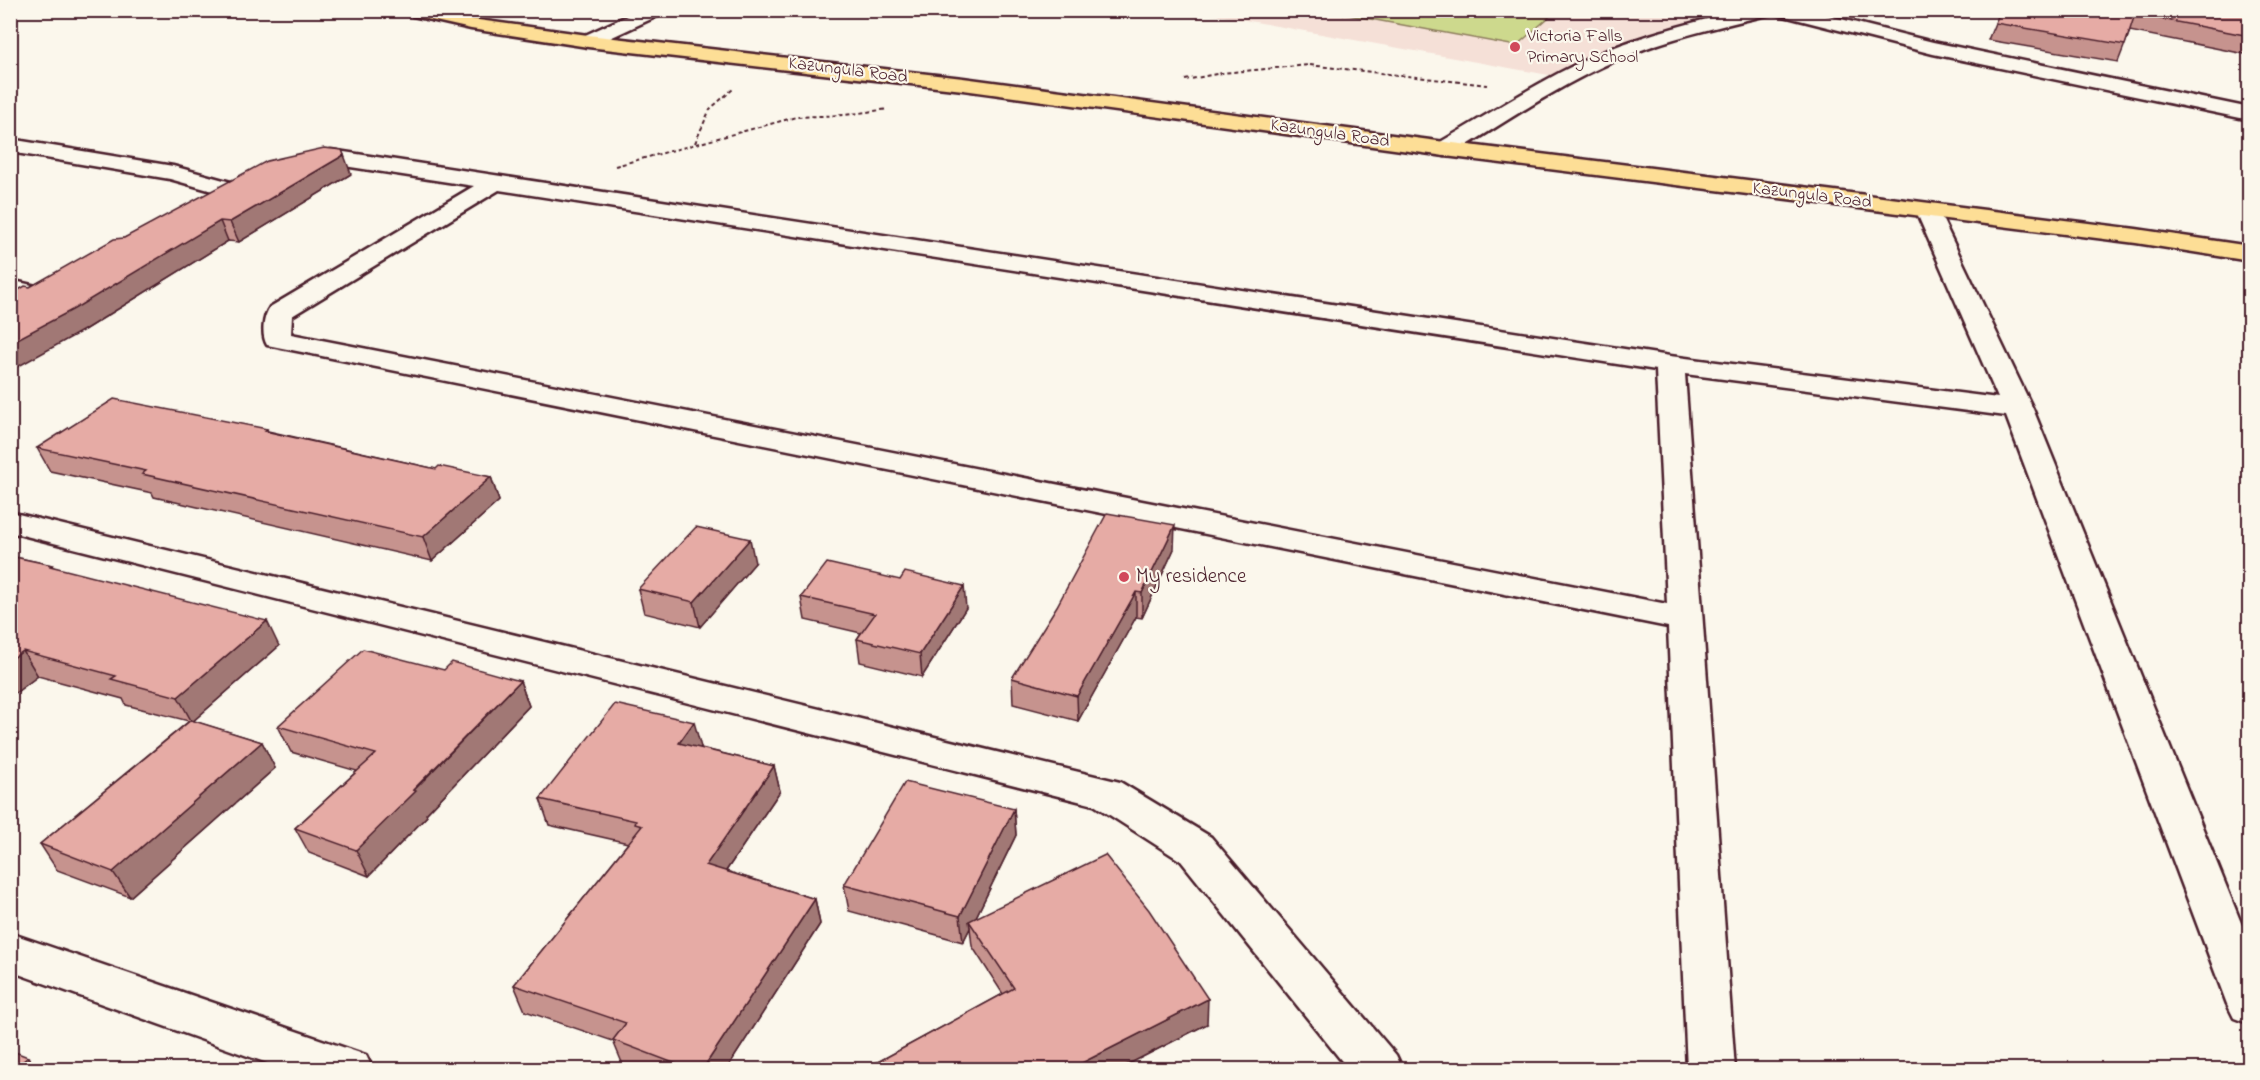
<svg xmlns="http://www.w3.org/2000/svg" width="2260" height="1080" font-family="'Indie Flower',sans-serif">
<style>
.built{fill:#f5e0d7}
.green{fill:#cdd98d;stroke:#8c7c5c;stroke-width:1.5}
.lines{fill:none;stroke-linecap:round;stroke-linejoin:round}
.minor-casing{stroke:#4a1f2b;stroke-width:5}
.major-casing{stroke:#4a1f2b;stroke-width:5}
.path{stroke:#4a1f2b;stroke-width:2;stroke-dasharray:4 3;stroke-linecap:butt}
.minor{fill:#fbf7ec;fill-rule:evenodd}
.major{fill:#fdde96;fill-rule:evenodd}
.wall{fill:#c6938e;stroke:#4a1f2b;stroke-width:1.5}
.shaded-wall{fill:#a17874;stroke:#4a1f2b;stroke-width:1.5}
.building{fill:#e6aba5;stroke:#4a1f2b;stroke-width:1.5}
.poi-dot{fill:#d1495b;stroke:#fbf7ec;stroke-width:2}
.labels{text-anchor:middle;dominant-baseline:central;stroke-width:4.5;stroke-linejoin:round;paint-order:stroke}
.far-poi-label{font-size:18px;fill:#4a1f2b;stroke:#fbf7ec;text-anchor:start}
.far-street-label{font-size:18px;fill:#4a1f2b;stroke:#fbf7ec}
.poi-label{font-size:21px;fill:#4a1f2b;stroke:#fbf7ec;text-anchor:start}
</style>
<rect width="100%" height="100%" fill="#fbf7ec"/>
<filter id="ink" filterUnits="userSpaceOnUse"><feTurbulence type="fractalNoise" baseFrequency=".0167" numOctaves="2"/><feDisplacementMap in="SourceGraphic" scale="12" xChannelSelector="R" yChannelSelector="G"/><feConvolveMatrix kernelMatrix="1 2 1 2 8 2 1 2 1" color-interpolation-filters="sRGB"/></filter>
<g filter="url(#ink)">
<path class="built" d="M 1194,11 L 1765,11 L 1694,28 L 1565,78 Z"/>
<path class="green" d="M 1327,11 L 1556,11 L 1516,46 Z"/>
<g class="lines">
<g class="minor-casing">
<g id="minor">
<path d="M 640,10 L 665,10 L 662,14 L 595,45 L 581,45 L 579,41 L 581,37 Z"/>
<path d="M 1741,10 L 1805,10 L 1933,42 L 2250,108 L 2250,120 L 1933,54 L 1776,14 L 1774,11 L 1771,14 C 1719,27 1666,38 1617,60 C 1559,85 1507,121 1453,154 L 1445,156 L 1437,154 L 1434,149 L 1437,144 C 1493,112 1546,76 1605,51 C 1649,33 1696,22 1741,10 Z"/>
<path d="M 10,139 L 173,166 L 238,184 L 241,189 L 238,194 L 230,196 L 170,179 L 10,152 Z"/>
<path d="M 331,150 L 1670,356 L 1998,398 L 1916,211 L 1920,206 L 1928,204 L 1936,206 L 2033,409 L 2250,945 L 2250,1024 L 2234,1018 L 2227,1004 L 2006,416 L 1685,374 L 1735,1070 L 1687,1070 L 1668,627 L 267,345 C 261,335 263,317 270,307 L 474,186 L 331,164 L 302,171 L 294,169 L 291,164 L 294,159 ZM 499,190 L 1656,370 L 1667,604 L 291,334 L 292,316 Z"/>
<path d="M 10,280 L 45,288 L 49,293 L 45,298 L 36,301 L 10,296 Z"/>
<path d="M 10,512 L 1120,782 L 1211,837 L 1396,1055 L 1403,1070 L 1349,1070 L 1181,861 L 1094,805 L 10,532 Z"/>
<path d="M 10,933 L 366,1055 L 373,1070 L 287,1070 L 10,971 Z"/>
</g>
</g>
<g class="major-casing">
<path id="major" d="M 401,10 L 436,10 L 471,19 L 588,35 L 963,78 L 1445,142 L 2136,229 L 2250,246 L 2250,261 L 2136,243 L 1445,156 L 963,90 L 588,47 L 471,29 L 404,14 Z"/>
</g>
<g class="path">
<path d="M 1185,80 L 1222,73 L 1309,65 L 1487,85"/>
<path d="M 695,143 L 710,109 L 733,89"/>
<path d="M 615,166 L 796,117 L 845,115 L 888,109"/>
</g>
<use href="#minor" class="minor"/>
<use href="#major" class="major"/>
</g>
<g class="wall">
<path d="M 2001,10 L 2250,10 L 2250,55 L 2130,31 L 2118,62 L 1988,40 L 1995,23 Z"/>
<path d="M 351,174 L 239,242 L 228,241 L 84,330 L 30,287 L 124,238 Z"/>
<path d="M 267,429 L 268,431 L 436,469 L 491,477 L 499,501 L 432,561 L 154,497 L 152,493 L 50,471 L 37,448 Z"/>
<path d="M 1174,549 L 1142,618 L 1136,617 L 1078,721 L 1013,704 L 1012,678 Z"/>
<path d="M 10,556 L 52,565 L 53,567 L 279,646 L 193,721 L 262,742 L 275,768 L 130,897 L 57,870 L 40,844 L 189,721 L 126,705 L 123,699 L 38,676 L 10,697 Z"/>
<path d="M 755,563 L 700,627 L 644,613 L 638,589 Z"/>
<path d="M 801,597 L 966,608 L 922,677 L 860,662 L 857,639 L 861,633 L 805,620 Z"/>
<path d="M 520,681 L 529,706 L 426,814 L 427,816 L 369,876 L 309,853 L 295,828 L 357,771 L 291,752 L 278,726 Z"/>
<path d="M 701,747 L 701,748 L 774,766 L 780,791 L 726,871 L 815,899 L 820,924 L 726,1070 L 633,1070 L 623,1065 L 613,1041 L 525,1011 L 514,985 L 628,843 L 549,825 L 540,799 Z"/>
<path d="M 1014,809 L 1016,835 L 975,919 L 1207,1024 L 1117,1070 L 863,1070 L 1003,994 L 972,946 L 970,928 L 963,942 L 849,911 L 844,885 Z"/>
</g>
<g class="shaded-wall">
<path d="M 344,155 L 351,174 L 239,242 L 230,222 Z"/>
<path d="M 220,221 L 228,241 L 84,330 L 10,371 L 10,343 Z"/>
<path d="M 491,477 L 499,501 L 432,561 L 423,537 Z"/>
<path d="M 1175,525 L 1174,549 L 1142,618 L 1142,593 Z"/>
<path d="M 750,539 L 755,563 L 700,627 L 694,602 Z"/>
<path d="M 964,586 L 966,608 L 922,677 L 920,654 Z"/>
<path d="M 1136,592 L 1136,617 L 1078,721 L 1077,696 Z"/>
<path d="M 267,621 L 279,646 L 192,722 L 178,697 Z"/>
<path d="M 23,651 L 38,676 L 10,697 L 10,660 Z"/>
<path d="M 520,681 L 529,706 L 426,814 L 427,816 L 369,876 L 356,850 Z"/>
<path d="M 694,722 L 701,747 L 686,769 L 679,743 Z"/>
<path d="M 262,742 L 275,768 L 130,897 L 113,872 Z"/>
<path d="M 774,766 L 780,791 L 713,890 L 706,865 Z"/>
<path d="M 1014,809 L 1016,835 L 972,925 L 969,921 L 970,928 L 963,942 L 960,916 Z"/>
<path d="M 815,899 L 820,924 L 726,1070 L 702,1070 Z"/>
<path d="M 1208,999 L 1207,1024 L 1117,1070 L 1068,1070 Z"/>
<path d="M 28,1057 L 38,1070 L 22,1062 Z"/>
</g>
<g class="building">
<path d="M 2001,10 L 2250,10 L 2250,36 L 2135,14 L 2125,45 L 1995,23 Z"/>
<path d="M 324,148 L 342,150 L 344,155 L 230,222 L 220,221 L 74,309 L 10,343 L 10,295 L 25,286 L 30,287 L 114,239 L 124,238 L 267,161 Z"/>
<path d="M 114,399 L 267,429 L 265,431 L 436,469 L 439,466 L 491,477 L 423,537 L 142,474 L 146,471 L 37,448 Z"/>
<path d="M 1107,513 L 1175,525 L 1142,593 L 1136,592 L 1077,696 L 1012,678 L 1057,606 Z"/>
<path d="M 696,527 L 750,539 L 694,602 L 638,589 Z"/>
<path d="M 10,556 L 52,565 L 50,566 L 267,621 L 178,697 L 111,679 L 116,676 L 23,651 L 10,660 Z"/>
<path d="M 827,563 L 900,580 L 905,572 L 964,586 L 920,654 L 857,639 L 875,614 L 801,597 Z"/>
<path d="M 363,649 L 444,670 L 452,662 L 520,681 L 413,790 L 416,791 L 356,850 L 295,828 L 376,754 L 278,726 Z"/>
<path d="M 615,704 L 694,722 L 679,743 L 774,766 L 706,865 L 815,899 L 702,1070 L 692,1070 L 613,1040 L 626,1023 L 514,985 L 642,826 L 635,824 L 636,821 L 540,799 Z"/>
<path d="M 191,720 L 262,742 L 113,872 L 40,844 Z"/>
<path d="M 905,782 L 1014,809 L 960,916 L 844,885 Z"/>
<path d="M 1105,855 L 1149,910 L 1208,999 L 1068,1070 L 863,1070 L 1014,988 L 969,921 Z"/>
<path d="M 10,1050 L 28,1057 L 22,1062 L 40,1070 L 10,1070 Z"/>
</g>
</g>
<g class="poi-dot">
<circle cx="1515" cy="47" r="6"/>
<circle cx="1124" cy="577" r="6"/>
</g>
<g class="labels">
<g class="far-poi-label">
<text x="1527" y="37">Victoria Falls<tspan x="1527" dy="21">Primary School</tspan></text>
</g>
<g class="far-street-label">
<text transform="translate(848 71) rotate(7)">Kazungula Road</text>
<text transform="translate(1330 134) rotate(8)">Kazungula Road</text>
<text transform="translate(1812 196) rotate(7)">Kazungula Road</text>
</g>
<g class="poi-label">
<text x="1136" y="577">My residence</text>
</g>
</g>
<rect width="2260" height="1080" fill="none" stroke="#fbf7ec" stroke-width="36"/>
<rect x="18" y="18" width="2224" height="1044" fill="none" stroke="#4a1f2b" stroke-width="2" filter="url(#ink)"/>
</svg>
